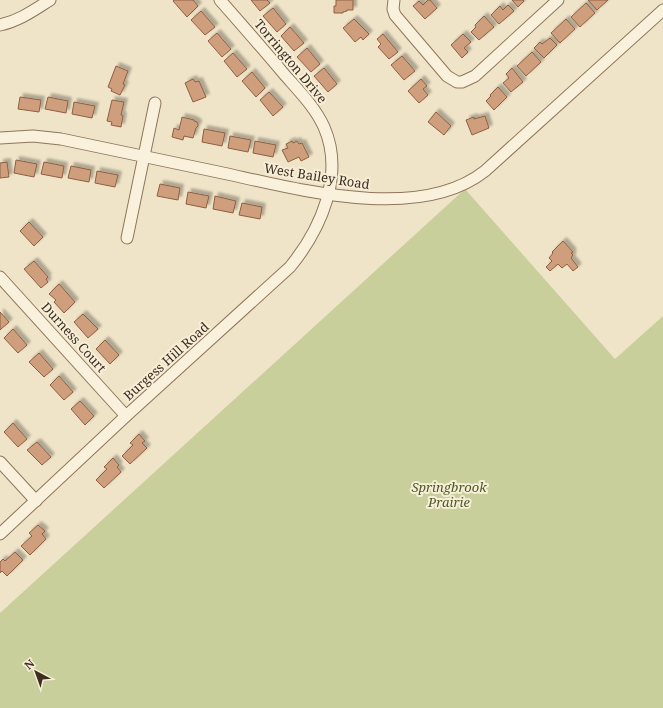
<svg xmlns="http://www.w3.org/2000/svg" width="663" height="708" font-family="'Noto Serif',serif">
<style>
.green{fill:#c9cf9b}
.building{fill:#cf9f7d;stroke:#8d5f41;filter:url(#shadow)}
.lines{fill:none;stroke-linecap:round;stroke-linejoin:round}
.minor-casing{stroke:#8d765c;stroke-width:13}
.minor{stroke:#faf1dc;stroke-width:11}
.labels{text-anchor:middle;dominant-baseline:central;stroke-width:4;stroke-linejoin:round;paint-order:stroke}
.street-label{font-size:13px;fill:#3d2e20;stroke:#f7eed8}
.park-label{font-size:13px;font-style:italic;fill:#4d5a26;stroke:#f7eed8}
</style>
<defs>
<filter id="shadow"><feDropShadow dx="3.5" dy="-3.5" stdDeviation="1" flood-color="#0004"/></filter>
</defs>
<rect width="100%" height="100%" fill="#f0e4c8"/>
<path class="green" d="M 465,189 L 615,359 L 663,316 L 663,708 L 0,708 L 0,613 Z"/>
<g class="building">
<path d="M 174,0 L 193,0 L 198,6 L 187,17 L 173,1 Z"/>
<path d="M 251,0 L 267,0 L 270,3 L 260,11 Z"/>
<path d="M 336,0 L 353,0 L 353,10 L 347,10 L 347,11 L 343,12 L 343,13 L 334,13 L 334,6 L 336,6 Z"/>
<path d="M 428,0 L 430,0 L 437,8 L 425,19 L 413,6 L 419,1 L 423,5 Z"/>
<path d="M 512,0 L 523,0 L 524,1 L 518,7 Z"/>
<path d="M 588,0 L 608,0 L 597,10 Z"/>
<path d="M 586,3 L 595,13 L 580,27 L 571,17 Z"/>
<path d="M 508,5 L 514,11 L 499,24 L 491,15 L 500,6 L 503,10 Z"/>
<path d="M 273,8 L 286,24 L 277,32 L 263,16 Z"/>
<path d="M 201,11 L 215,27 L 205,35 L 191,20 Z"/>
<path d="M 484,16 L 494,27 L 479,40 L 471,32 L 476,27 L 475,25 Z"/>
<path d="M 354,19 L 369,34 L 363,40 L 361,37 L 355,42 L 343,28 Z"/>
<path d="M 566,19 L 575,29 L 560,43 L 551,33 Z"/>
<path d="M 290,27 L 304,43 L 294,51 L 281,36 Z"/>
<path d="M 217,33 L 231,49 L 222,57 L 208,41 Z"/>
<path d="M 383,34 L 398,52 L 389,59 L 378,47 L 381,44 L 377,39 Z"/>
<path d="M 463,34 L 471,42 L 464,48 L 468,52 L 462,58 L 451,45 Z"/>
<path d="M 550,38 L 557,45 L 544,58 L 534,48 L 540,42 L 542,44 Z"/>
<path d="M 307,48 L 320,64 L 311,72 L 297,57 Z"/>
<path d="M 532,52 L 541,62 L 526,76 L 517,66 Z"/>
<path d="M 233,53 L 247,69 L 237,77 L 224,61 Z"/>
<path d="M 402,56 L 415,71 L 404,80 L 391,65 Z"/>
<path d="M 116,66 L 128,71 L 123,84 L 125,85 L 120,95 L 111,91 L 112,89 L 108,87 Z"/>
<path d="M 324,68 L 337,84 L 328,92 L 314,76 Z"/>
<path d="M 512,68 L 523,82 L 511,92 L 503,83 L 509,78 L 506,74 Z"/>
<path d="M 252,72 L 265,88 L 256,97 L 242,81 Z"/>
<path d="M 193,79 L 195,82 L 199,81 L 206,97 L 193,102 L 185,83 Z"/>
<path d="M 421,79 L 427,86 L 423,89 L 428,95 L 419,103 L 408,91 Z"/>
<path d="M 498,87 L 507,97 L 494,110 L 486,101 L 491,96 L 490,95 Z"/>
<path d="M 269,92 L 283,107 L 273,116 L 260,100 Z"/>
<path d="M 20,97 L 41,100 L 39,112 L 18,109 Z"/>
<path d="M 48,97 L 68,101 L 66,113 L 45,109 Z"/>
<path d="M 112,100 L 124,102 L 121,115 L 123,116 L 121,127 L 111,125 L 112,122 L 107,121 Z"/>
<path d="M 74,102 L 95,106 L 92,118 L 72,114 Z"/>
<path d="M 436,112 L 451,126 L 444,135 L 428,122 Z"/>
<path d="M 485,116 L 489,128 L 472,135 L 466,120 L 474,117 L 474,119 Z"/>
<path d="M 182,117 L 194,120 L 194,121 L 197,122 L 198,124 L 198,126 L 196,128 L 193,138 L 184,136 L 183,140 L 172,137 L 174,128 L 179,130 Z"/>
<path d="M 204,129 L 225,133 L 222,146 L 202,142 Z"/>
<path d="M 230,136 L 251,140 L 248,152 L 228,148 Z"/>
<path d="M 255,141 L 276,145 L 273,157 L 253,153 Z"/>
<path d="M 292,141 L 293,143 L 297,141 L 299,144 L 302,143 L 309,157 L 301,161 L 299,157 L 288,162 L 282,150 L 288,148 L 286,144 Z"/>
<path d="M 16,160 L 37,164 L 34,177 L 14,173 Z"/>
<path d="M 7,162 L 9,177 L 0,178 L 0,163 Z"/>
<path d="M 44,162 L 64,166 L 62,178 L 41,174 Z"/>
<path d="M 71,166 L 91,170 L 89,182 L 68,178 Z"/>
<path d="M 97,171 L 118,175 L 115,187 L 95,183 Z"/>
<path d="M 160,184 L 180,188 L 178,200 L 157,196 Z"/>
<path d="M 188,192 L 209,196 L 206,208 L 186,204 Z"/>
<path d="M 215,196 L 236,201 L 233,213 L 213,209 Z"/>
<path d="M 242,203 L 262,207 L 260,219 L 239,215 Z"/>
<path d="M 29,222 L 43,237 L 34,246 L 20,231 Z"/>
<path d="M 563,241 L 573,252 L 571,253 L 573,255 L 571,258 L 578,267 L 573,271 L 567,264 L 562,268 L 558,264 L 550,271 L 546,267 L 552,261 L 549,258 L 553,253 L 552,252 Z"/>
<path d="M 34,261 L 48,277 L 46,279 L 48,282 L 41,288 L 24,269 Z"/>
<path d="M 59,284 L 75,302 L 64,313 L 54,302 L 56,300 L 49,294 Z"/>
<path d="M 0,312 L 9,322 L 0,330 Z"/>
<path d="M 83,314 L 98,329 L 88,338 L 74,322 Z"/>
<path d="M 13,329 L 27,345 L 18,353 L 4,338 Z"/>
<path d="M 105,340 L 119,355 L 110,364 L 96,349 Z"/>
<path d="M 39,353 L 53,369 L 44,377 L 29,362 Z"/>
<path d="M 59,376 L 73,392 L 64,400 L 50,385 Z"/>
<path d="M 80,401 L 94,416 L 85,425 L 71,409 Z"/>
<path d="M 13,423 L 27,439 L 18,447 L 4,432 Z"/>
<path d="M 139,434 L 145,441 L 142,443 L 147,448 L 130,464 L 122,456 L 133,445 L 130,443 Z"/>
<path d="M 37,442 L 51,457 L 42,465 L 27,450 Z"/>
<path d="M 113,458 L 119,465 L 117,467 L 121,472 L 104,488 L 96,480 L 107,469 L 104,467 Z"/>
<path d="M 38,525 L 45,531 L 42,534 L 46,539 L 30,555 L 21,546 L 32,536 L 29,533 Z"/>
<path d="M 15,552 L 23,560 L 7,576 L 2,571 L 0,573 L 0,562 L 3,559 L 5,561 Z"/>
</g>
<g class="lines">
<g class="minor-casing">
<g id="minor">
<path d="M 394,0 L 393,9 L 395,15 L 447,76 L 457,82 L 462,82 L 475,76 L 558,0"/>
<path d="M 0,25 C 19,21 34,10 50,0"/>
<path d="M 0,138 L 33,136 L 61,139 C 114,150 166,161 218,172 C 294,188 418,224 485,171 L 663,10"/>
<path d="M 127,238 L 155,103"/>
<path d="M 0,277 L 126,416"/>
<path d="M 0,462 L 36,501"/>
<path d="M 0,534 L 126,416 L 290,267 C 321,229 345,175 324,127 C 315,107 298,90 284,74 C 263,49 242,25 220,0"/>
</g>
</g>
<use href="#minor" class="minor"/>
</g>
<g class="labels">
<g class="street-label">
<text transform="translate(291 61) rotate(50)">Torrington Drive</text>
<text transform="translate(317 176) rotate(9)">West Bailey Road</text>
<text transform="translate(74 337) rotate(48)">Durness Court</text>
<text transform="translate(166 361) rotate(-42)">Burgess Hill Road</text>
</g>
<g class="park-label">
<text x="449" y="487">Springbrook<tspan x="449" dy="15">Prairie</tspan></text>
</g>
</g>
<g transform="translate(36 672) rotate(319)" stroke="#f7eed8" stroke-width="3" paint-order="stroke">
<path d="M0-3L7 15L0 10L-7 15Z" fill="#3d2e20"/>
<text y="-6" font-size="11" font-weight="bold" text-anchor="middle" fill="#3d2e20">N</text>
</g>
</svg>
